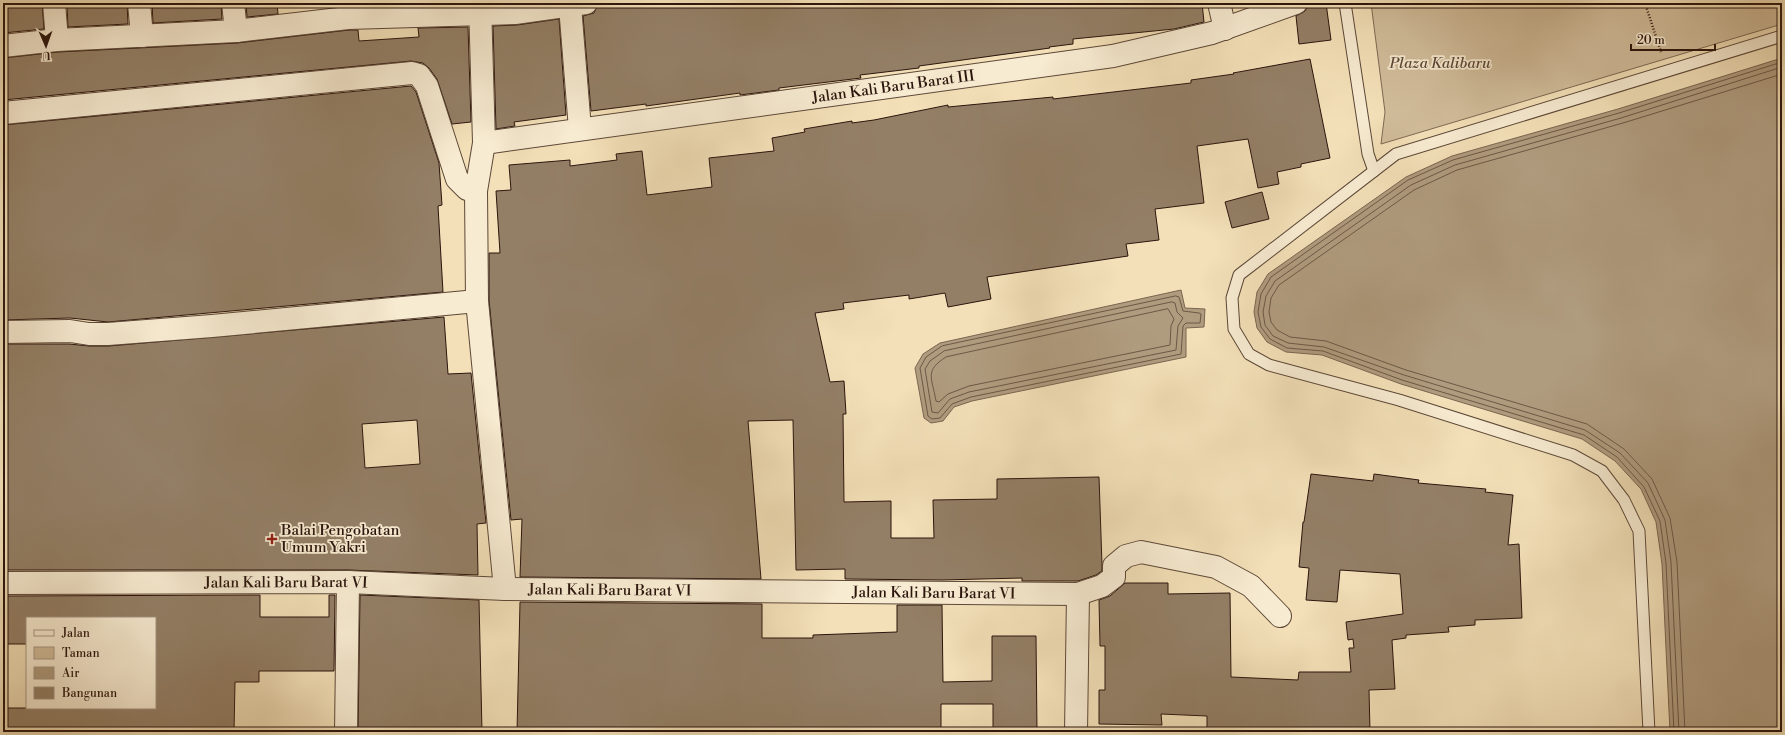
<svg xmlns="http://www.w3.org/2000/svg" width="1785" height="735" font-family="'Libre Bodoni',serif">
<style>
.green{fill:#d1bd9b;stroke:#7e6954}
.water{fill:#af9b7e;stroke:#7a6551}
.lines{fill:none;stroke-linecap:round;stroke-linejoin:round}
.shore{stroke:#6d5846;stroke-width:1}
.building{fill:#937f66;stroke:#2b150d;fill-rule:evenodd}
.lane-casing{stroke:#5d4838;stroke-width:13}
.street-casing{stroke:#5d4838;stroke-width:24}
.path{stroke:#2b150d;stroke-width:2.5;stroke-dasharray:1 2;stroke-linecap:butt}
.lane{stroke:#f7ebd1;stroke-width:11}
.street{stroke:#f7ebd1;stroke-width:22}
.poi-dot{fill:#8f2418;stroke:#f7ebd1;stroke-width:1.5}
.labels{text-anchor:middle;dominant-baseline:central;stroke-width:3.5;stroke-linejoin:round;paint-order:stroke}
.park-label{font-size:15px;font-style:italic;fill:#5d4738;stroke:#f7ebd1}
.street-label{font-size:15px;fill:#2b150d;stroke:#f7ebd1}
.poi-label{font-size:15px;fill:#2b150d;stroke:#f7ebd1;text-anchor:start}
</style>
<rect width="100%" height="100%" fill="#f3e0b8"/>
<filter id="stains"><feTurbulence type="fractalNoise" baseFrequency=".005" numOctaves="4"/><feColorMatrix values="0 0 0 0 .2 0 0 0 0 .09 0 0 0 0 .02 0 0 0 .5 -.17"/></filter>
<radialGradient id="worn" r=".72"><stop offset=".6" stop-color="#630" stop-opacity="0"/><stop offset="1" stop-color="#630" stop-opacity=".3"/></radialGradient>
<path class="green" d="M 1371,3 L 1782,3 L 1782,24 L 1381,144 L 1385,112 Z"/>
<g class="water">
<path d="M 1782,58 L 1782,732 L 1670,732 L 1662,564 L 1656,522 L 1641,489 L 1615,461 L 1582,439 L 1401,384 L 1322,355 L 1286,352 L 1267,342 L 1257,328 L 1254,312 L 1257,292 L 1268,274 L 1406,177 L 1452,156 L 1618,109 Z"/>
<path d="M 1181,290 L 1185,308 L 1205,309 L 1204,327 L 1186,328 L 1186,357 L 972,401 L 954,407 L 943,421 L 931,423 L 924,418 L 915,368 L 923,354 L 940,343 Z"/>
</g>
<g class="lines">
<g class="shore">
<path d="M 1176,296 L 1179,297 L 1183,311 L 1199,313 L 1201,314 L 1200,323 L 1186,323 L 1183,326 L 1181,354 L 971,397 L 952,404 L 940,418 L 932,419 L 928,416 L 920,368 L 926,357 L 942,346 Z"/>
<path d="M 1172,302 L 1175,303 L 1177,312 L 1183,318 L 1178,326 L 1176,350 L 969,392 L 950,399 L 938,413 L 932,412 L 925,369 L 930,361 L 944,351 Z"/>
<path d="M 1168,309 L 1174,319 L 1171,326 L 1170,345 L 969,386 L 948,394 L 939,402 L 936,401 C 932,377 924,371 946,357 Z"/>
<path d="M 1674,732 L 1666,563 L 1660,521 L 1644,487 L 1617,457 L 1584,435 L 1402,380 L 1323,351 L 1287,348 L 1270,339 L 1261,327 L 1258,312 L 1261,294 L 1271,277 L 1408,180 L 1453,160 L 1619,113 L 1782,62"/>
<path d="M 1679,732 L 1671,562 L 1665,520 L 1648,483 L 1620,453 L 1585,430 L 1404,375 L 1324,347 L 1288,343 L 1273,336 L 1265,325 L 1263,312 L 1266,296 L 1275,281 L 1411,185 L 1455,165 L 1621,118 L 1782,67"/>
<path d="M 1685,732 L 1677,562 L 1670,518 L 1652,479 L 1624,449 L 1587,424 L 1406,370 L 1326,341 L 1290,337 L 1277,330 L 1271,322 L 1269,312 L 1271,298 L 1279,285 L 1414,190 L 1457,170 L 1623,123 L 1782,74"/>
</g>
</g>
<g class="building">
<path d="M 3,3 L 42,3 L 44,29 L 3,33 Z"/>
<path d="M 102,3 L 127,3 L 128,24 L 68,27 L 67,6 Z"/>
<path d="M 152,3 L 221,3 L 222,19 L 153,23 Z"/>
<path d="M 246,3 L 277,3 L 278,14 L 247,17 Z"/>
<path d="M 1202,3 L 1204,22 L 1174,29 L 1073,39 L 1073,44 L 1049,47 L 1050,48 L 919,66 L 919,68 L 860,75 L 861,78 L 779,88 L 779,90 L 740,95 L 740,93 L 646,106 L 646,104 L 591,111 L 583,16 L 594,13 L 598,4 Z"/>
<path d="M 1326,3 L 1331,40 L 1299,44 L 1296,16 L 1305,11 L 1308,5 Z"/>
<path d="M 559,19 L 566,115 L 514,122 L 515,126 L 496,129 L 493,26 L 517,25 Z"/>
<path d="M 468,27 L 471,122 L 452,124 L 437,79 L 429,68 L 423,63 L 411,61 L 3,100 L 3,58 L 58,52 L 237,43 L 349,30 L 358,30 L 359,41 L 419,37 L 418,28 Z"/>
<path d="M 1310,59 L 1330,158 L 1301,164 L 1301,167 L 1277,172 L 1279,184 L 1258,188 L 1248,139 L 1197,146 L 1204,203 L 1155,209 L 1159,240 L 1126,244 L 1128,256 L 987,277 L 991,299 L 948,307 L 945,293 L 909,299 L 909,295 L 843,303 L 844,309 L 815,313 L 830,382 L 844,381 L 846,414 L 843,414 L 844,502 L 891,501 L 891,538 L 934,538 L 933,500 L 997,499 L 997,479 L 1099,477 L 1102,565 L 1102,571 L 1096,575 L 1078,581 L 1022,581 L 1022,578 L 942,580 L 845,579 L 845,569 L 796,570 L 793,420 L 748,421 L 761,579 L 520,577 L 522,519 L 511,520 L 489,300 L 489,253 L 500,253 L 496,191 L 511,190 L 509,165 L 570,160 L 570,166 L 617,160 L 616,154 L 642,151 L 647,195 L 712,187 L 709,158 L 774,151 L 772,138 L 805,132 L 804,129 L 852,121 L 852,123 L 874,120 L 948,105 L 948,107 L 1053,97 L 1053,99 L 1191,83 L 1191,80 L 1234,74 L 1233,73 Z"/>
<path d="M 411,86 L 416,92 L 439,163 L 442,205 L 438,206 L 443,292 L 108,322 L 70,318 L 3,320 L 3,125 Z"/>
<path d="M 1262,192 L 1269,219 L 1232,228 L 1225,202 Z"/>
<path d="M 444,317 L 448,374 L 471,373 L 486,523 L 477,524 L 478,575 L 348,570 L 3,570 L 3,372 L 5,372 L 3,344 L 69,344 L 89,346 L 109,346 ZM 417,420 L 420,464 L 365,468 L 362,424 Z"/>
<path d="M 1311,474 L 1373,481 L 1374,474 L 1419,480 L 1418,483 L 1486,489 L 1485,492 L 1513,495 L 1508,545 L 1519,544 L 1522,618 L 1475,620 L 1475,625 L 1448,627 L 1449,632 L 1406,635 L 1406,638 L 1392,640 L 1395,689 L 1369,690 L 1370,732 L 1207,732 L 1207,716 L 1161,714 L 1162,725 L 1099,724 L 1099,690 L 1105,690 L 1105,646 L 1100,646 L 1099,600 L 1110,596 L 1125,583 L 1168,583 L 1168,594 L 1230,593 L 1231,677 L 1298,680 L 1299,672 L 1351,672 L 1349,648 L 1354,648 L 1353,639 L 1348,640 L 1346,622 L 1403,614 L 1400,574 L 1340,570 L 1337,602 L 1306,600 L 1309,568 L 1299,567 L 1303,522 L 1304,522 Z"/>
<path d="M 260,595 L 260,617 L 329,617 L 329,595 L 335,595 L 334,671 L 259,671 L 259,682 L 235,682 L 234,732 L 3,732 L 3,708 L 155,708 L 155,618 L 27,618 L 27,644 L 3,644 L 3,596 Z"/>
<path d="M 360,595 L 479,600 L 482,732 L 358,732 Z"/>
<path d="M 520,602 L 762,604 L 762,638 L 813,638 L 813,635 L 897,632 L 897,605 L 942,605 L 943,682 L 992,681 L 992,636 L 1036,636 L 1037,732 L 993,732 L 993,704 L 941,704 L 941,729 L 937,729 L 937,732 L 517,732 Z"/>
</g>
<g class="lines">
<g class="lane-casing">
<g id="lane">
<path d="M 1345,3 L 1368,154 L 1374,171"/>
<path d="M 1649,732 L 1639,531 L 1624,500 L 1602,471 L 1573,455 L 1399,400 L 1269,365 L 1249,354 L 1234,329 L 1232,298 L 1239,275 L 1396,154 L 1782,36"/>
</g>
</g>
<g class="street-casing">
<g id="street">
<path d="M 54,3 L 57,40"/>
<path d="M 139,3 L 142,36"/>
<path d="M 233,3 L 236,31"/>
<path d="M 480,3 L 484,143 L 476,191 L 477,301 L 505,589"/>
<path d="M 1219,3 L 1225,29"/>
<path d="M 570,6 L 580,129"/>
<path d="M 3,46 L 57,40 L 236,31 L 348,18 L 515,13 L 586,3"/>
<path d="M 3,113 L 412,73 L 419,75 L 427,86 L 457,179 L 467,189 L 476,191"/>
<path id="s1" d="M 484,143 L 1113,56 L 1212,33 L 1296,3"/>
<path d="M 3,332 L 70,331 L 89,334 L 108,334 L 212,326 L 477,301"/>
<path id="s2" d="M 3,583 L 348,582 L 505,589 L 1078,594 L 1102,586 L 1114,577 L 1114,566 L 1126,556 L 1141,552 L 1216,567 L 1251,586 L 1280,616"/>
<path d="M 346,732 L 348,582"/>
<path d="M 1076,732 L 1078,594"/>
</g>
</g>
<path class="path" d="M 1645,3 L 1661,52"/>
<use href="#lane" class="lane"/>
<use href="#street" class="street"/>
</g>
<path class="poi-dot" d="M270 533h4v4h4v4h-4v4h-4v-4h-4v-4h4z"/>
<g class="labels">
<g class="park-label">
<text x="1440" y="63">Plaza Kalibaru</text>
</g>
<g class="street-label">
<text stroke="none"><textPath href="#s1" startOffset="413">Jalan Kali Baru Barat III</textPath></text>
<text stroke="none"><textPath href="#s2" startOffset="283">Jalan Kali Baru Barat VI</textPath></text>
<text stroke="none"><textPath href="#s2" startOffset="607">Jalan Kali Baru Barat VI</textPath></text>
<text stroke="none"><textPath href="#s2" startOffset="931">Jalan Kali Baru Barat VI</textPath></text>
</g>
<g class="poi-label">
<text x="281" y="530">Balai Pengobatan<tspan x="281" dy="17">Umum Yakri</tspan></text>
</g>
</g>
<rect width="1785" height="735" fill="none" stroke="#f3e0b8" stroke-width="16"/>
<rect x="4" y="4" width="1777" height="727" fill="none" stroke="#2b150d" stroke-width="2"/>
<rect x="8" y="8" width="1769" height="719" fill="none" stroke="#2b150d"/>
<rect x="26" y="617" width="130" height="92" fill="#f7ebd1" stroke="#a59583"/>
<rect x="34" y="630" width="20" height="6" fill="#f7ebd1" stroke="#a59583"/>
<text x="62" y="637" font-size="12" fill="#2b150d">Jalan</text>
<rect x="34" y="647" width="20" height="12" fill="#d1bd9b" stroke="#a59583"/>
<text x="62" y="657" font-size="12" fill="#2b150d">Taman</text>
<rect x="34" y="667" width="20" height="12" fill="#af9b7e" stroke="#a59583"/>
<text x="62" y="677" font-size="12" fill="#2b150d">Air</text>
<rect x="34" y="687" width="20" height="12" fill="#937f66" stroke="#a59583"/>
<text x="62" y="697" font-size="12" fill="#2b150d">Bangunan</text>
<g transform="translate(46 46) rotate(178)" stroke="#f7ebd1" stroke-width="3" paint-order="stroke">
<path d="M0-3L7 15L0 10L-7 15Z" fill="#2b150d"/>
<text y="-6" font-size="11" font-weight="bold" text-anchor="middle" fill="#2b150d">U</text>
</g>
<path d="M1631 44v6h84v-6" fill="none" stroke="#2b150d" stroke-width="2"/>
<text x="1637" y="44" font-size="12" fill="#2b150d" stroke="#f7ebd1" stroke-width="3" paint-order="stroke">20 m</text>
<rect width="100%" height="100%" filter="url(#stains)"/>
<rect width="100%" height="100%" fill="url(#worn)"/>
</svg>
